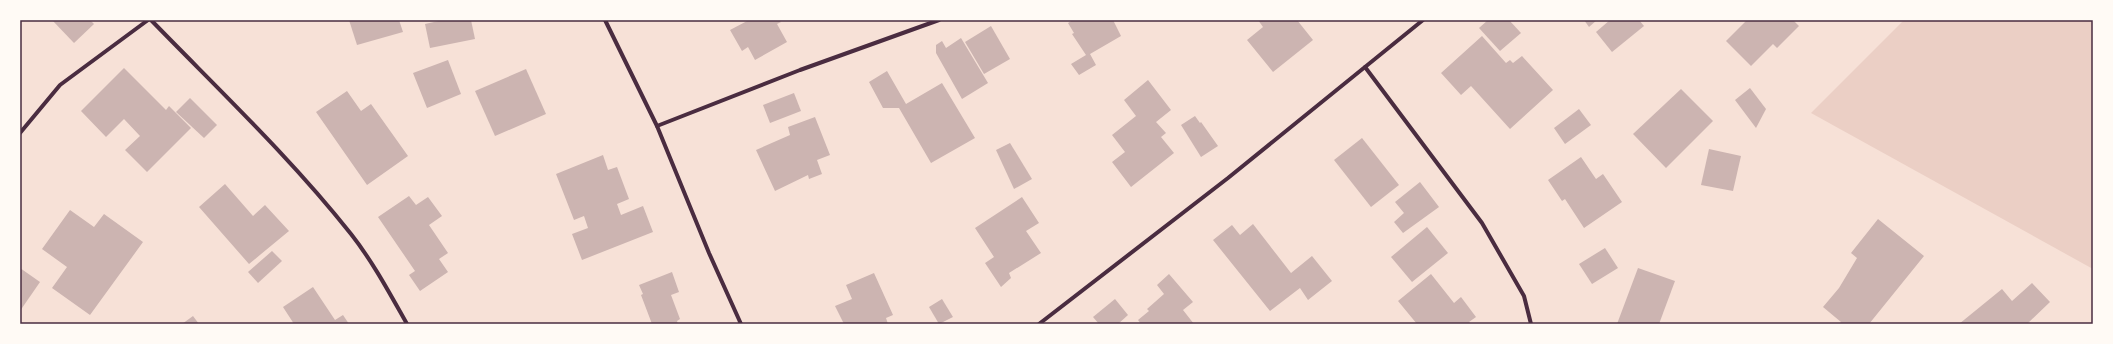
<svg xmlns="http://www.w3.org/2000/svg" width="2113" height="344" font-family="'Titillium Web',sans-serif">
<style>
.green{fill:#ebcfc5}
.building{fill:#ccb4b1}
.lines{fill:none;stroke-linecap:round;stroke-linejoin:round}
.minor{stroke:#4a2c40;stroke-width:4}
.neatline{fill:none;stroke:#4a2c40;stroke-width:1.5}
</style>
<rect width="100%" height="100%" fill="#f7e1d7"/>
<path class="green" d="M 1904,20 L 2093,20 L 2093,269 L 1811,113 Z"/>
<g class="building">
<path d="M 52,20 L 90,20 L 94,24 L 74,43 Z"/>
<path d="M 349,20 L 399,20 L 403,32 L 357,45 Z"/>
<path d="M 443,20 L 471,20 L 475,39 L 430,48 L 425,24 Z"/>
<path d="M 749,20 L 779,20 L 781,22 L 777,24 L 787,42 L 755,60 L 748,47 L 742,51 L 730,30 Z"/>
<path d="M 1073,20 L 1113,20 L 1121,36 L 1090,54 L 1096,65 L 1079,75 L 1071,64 L 1086,55 L 1072,34 L 1074,33 L 1068,23 Z"/>
<path d="M 1258,20 L 1297,20 L 1313,40 L 1273,72 L 1247,40 L 1263,27 Z"/>
<path d="M 1488,20 L 1509,20 L 1521,33 L 1500,51 L 1479,28 Z"/>
<path d="M 1584,20 L 1597,20 L 1589,27 Z"/>
<path d="M 1610,20 L 1639,20 L 1644,26 L 1612,52 L 1596,32 Z"/>
<path d="M 1747,20 L 1793,20 L 1799,26 L 1777,48 L 1773,44 L 1751,66 L 1726,41 Z"/>
<path d="M 991,26 L 1010,59 L 984,74 L 965,42 Z"/>
<path d="M 1482,36 L 1506,63 L 1510,60 L 1513,63 L 1522,56 L 1553,90 L 1510,129 L 1471,86 L 1461,95 L 1441,73 Z"/>
<path d="M 961,38 L 988,83 L 962,99 L 936,53 L 936,45 L 942,41 L 946,48 Z"/>
<path d="M 448,60 L 461,94 L 427,108 L 413,73 Z"/>
<path d="M 124,68 L 166,110 L 169,106 L 191,128 L 147,172 L 125,150 L 140,136 L 124,119 L 106,137 L 81,111 Z"/>
<path d="M 526,69 L 546,114 L 495,136 L 475,91 Z"/>
<path d="M 887,71 L 906,104 L 942,83 L 975,138 L 931,163 L 899,108 L 883,108 L 869,82 Z"/>
<path d="M 1148,80 L 1171,110 L 1156,122 L 1166,133 L 1161,137 L 1174,153 L 1131,187 L 1112,162 L 1125,152 L 1112,135 L 1136,116 L 1124,100 Z"/>
<path d="M 1750,88 L 1766,109 L 1756,128 L 1735,100 Z"/>
<path d="M 1681,89 L 1713,121 L 1666,168 L 1633,134 Z"/>
<path d="M 347,91 L 361,111 L 371,104 L 408,156 L 367,185 L 316,112 Z"/>
<path d="M 794,93 L 801,111 L 770,123 L 763,105 Z"/>
<path d="M 190,98 L 217,125 L 204,138 L 176,112 Z"/>
<path d="M 1579,109 L 1591,125 L 1565,144 L 1554,128 Z"/>
<path d="M 1195,116 L 1200,123 L 1201,122 L 1218,146 L 1201,157 L 1181,125 Z"/>
<path d="M 815,117 L 830,155 L 817,160 L 822,174 L 809,179 L 808,175 L 775,191 L 756,150 L 790,135 L 788,127 Z"/>
<path d="M 1362,138 L 1399,185 L 1371,207 L 1334,160 Z"/>
<path d="M 1010,143 L 1032,179 L 1014,189 L 996,150 Z"/>
<path d="M 1709,149 L 1741,156 L 1733,191 L 1701,185 Z"/>
<path d="M 603,155 L 608,170 L 617,167 L 629,199 L 617,204 L 621,215 L 643,206 L 653,232 L 582,260 L 572,234 L 588,228 L 584,216 L 574,220 L 556,174 Z"/>
<path d="M 1581,157 L 1596,179 L 1603,174 L 1622,202 L 1584,228 L 1565,199 L 1562,201 L 1548,180 Z"/>
<path d="M 1420,182 L 1439,207 L 1403,233 L 1394,222 L 1404,213 L 1395,202 Z"/>
<path d="M 225,184 L 253,216 L 265,205 L 289,231 L 249,264 L 199,207 Z"/>
<path d="M 409,196 L 416,205 L 428,197 L 442,216 L 429,225 L 448,253 L 439,259 L 448,272 L 420,291 L 409,275 L 415,271 L 378,217 Z"/>
<path d="M 1022,197 L 1039,223 L 1026,231 L 1041,253 L 1009,273 L 1011,278 L 1001,287 L 985,263 L 994,257 L 975,228 Z"/>
<path d="M 70,210 L 94,227 L 104,214 L 143,242 L 90,315 L 52,288 L 67,267 L 42,249 Z"/>
<path d="M 1878,219 L 1924,256 L 1869,324 L 1839,324 L 1841,322 L 1823,307 L 1839,288 L 1857,258 L 1851,253 Z"/>
<path d="M 1253,224 L 1291,273 L 1312,256 L 1332,281 L 1308,300 L 1300,288 L 1270,311 L 1213,240 L 1232,225 L 1240,235 Z"/>
<path d="M 1427,227 L 1448,253 L 1412,282 L 1391,257 Z"/>
<path d="M 1605,248 L 1618,268 L 1592,284 L 1579,264 Z"/>
<path d="M 272,251 L 282,261 L 258,283 L 248,272 Z"/>
<path d="M 20,268 L 40,282 L 20,311 Z"/>
<path d="M 1638,268 L 1675,281 L 1659,324 L 1617,324 Z"/>
<path d="M 672,272 L 679,292 L 671,295 L 680,319 L 677,321 L 678,324 L 652,324 L 641,295 L 643,294 L 639,285 Z"/>
<path d="M 874,273 L 893,315 L 886,318 L 888,324 L 844,324 L 835,306 L 852,299 L 846,285 Z"/>
<path d="M 1169,274 L 1193,302 L 1183,310 L 1194,324 L 1141,324 L 1138,320 L 1149,311 L 1147,309 L 1164,294 L 1157,285 Z"/>
<path d="M 1431,274 L 1454,303 L 1461,297 L 1476,317 L 1469,322 L 1471,324 L 1417,324 L 1398,301 Z"/>
<path d="M 2032,283 L 2050,302 L 2027,324 L 1959,324 L 2002,289 L 2012,301 Z"/>
<path d="M 313,287 L 335,320 L 343,315 L 349,324 L 294,324 L 283,307 Z"/>
<path d="M 942,299 L 953,317 L 939,324 L 929,307 Z"/>
<path d="M 1115,299 L 1128,315 L 1118,324 L 1099,324 L 1093,317 Z"/>
<path d="M 193,316 L 199,324 L 182,324 Z"/>
</g>
<g class="lines">
<g class="minor">
<path d="M 151,20 C 219,90 291,158 351,234 C 373,262 390,294 407,324"/>
<path d="M 605,20 L 657,126 L 709,253 L 741,324"/>
<path d="M 1365,67 L 1482,223 L 1524,296 L 1531,324"/>
<path d="M 657,126 L 800,70 L 939,20"/>
<path d="M 20,133 L 60,85 L 148,20"/>
<path d="M 1039,324 L 1228,178 L 1423,20"/>
</g>
</g>
<rect width="2113" height="344" fill="none" stroke="#fffaf5" stroke-width="42"/>
<rect x="21" y="21" width="2071" height="302" class="neatline"/>
</svg>
